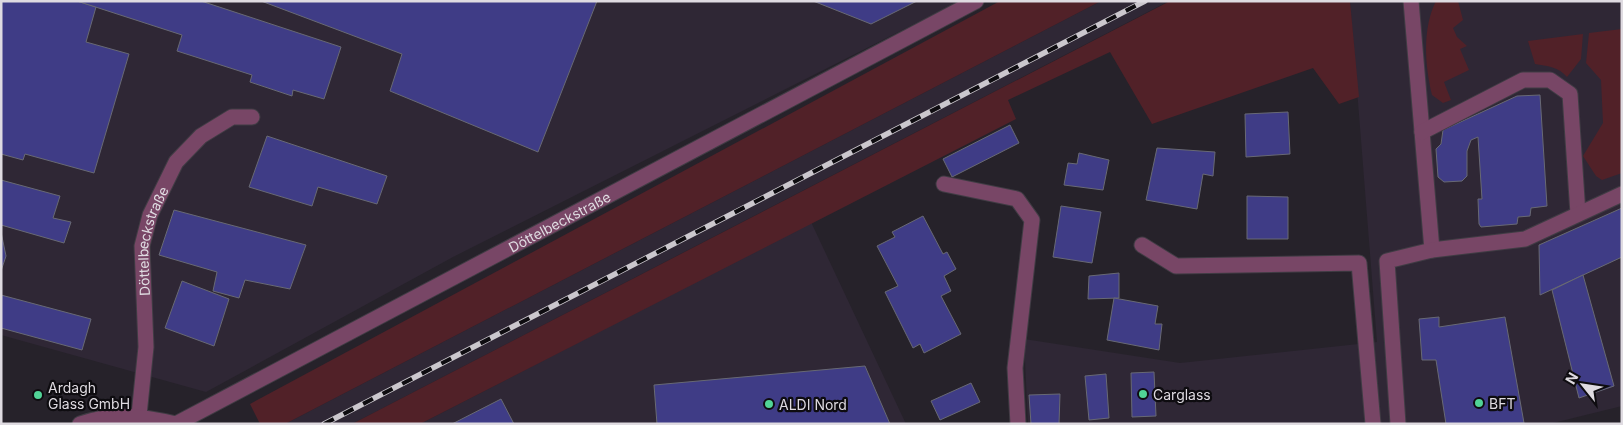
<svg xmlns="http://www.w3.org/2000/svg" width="1623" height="425" font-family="Inter,sans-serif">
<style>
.built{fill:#2f2735}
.green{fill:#512128}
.building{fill:#3f3c86;stroke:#686974}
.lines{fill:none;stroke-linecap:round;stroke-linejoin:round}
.lane-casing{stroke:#403c44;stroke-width:17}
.lane{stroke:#784666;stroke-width:15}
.rail-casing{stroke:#cbc7cd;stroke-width:5.5}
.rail{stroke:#0e0c10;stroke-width:4;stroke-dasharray:11;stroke-linecap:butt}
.poi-dot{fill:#51d397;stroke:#0e0c10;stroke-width:2}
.labels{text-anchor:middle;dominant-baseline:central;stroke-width:4.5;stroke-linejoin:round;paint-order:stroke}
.street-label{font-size:14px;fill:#dfdbe1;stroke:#0e0c10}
.poi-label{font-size:14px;fill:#dfdbe1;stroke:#0e0c10;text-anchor:start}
</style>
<rect width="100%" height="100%" fill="#26222a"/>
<g class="built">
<path d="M 1,1 L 960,1 L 453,257 L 206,392 L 1,335 Z"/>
<path d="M 1101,1 L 1169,1 L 352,424 L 285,424 Z"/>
<path d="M 1350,1 L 1622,1 L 1622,406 L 1549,424 L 1028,424 L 1024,339 L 1180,363 L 1377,342 Z"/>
<path d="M 811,222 L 906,424 L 420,424 L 496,385 Z"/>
</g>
<g class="green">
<path d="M 1000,1 L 1101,1 L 285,424 L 260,424 L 250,404 Z"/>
<path d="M 1170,1 L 1350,1 L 1359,97 L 1339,104 L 1313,68 L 1152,124 L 1110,52 L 1008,100 L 1016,119 L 420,424 L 352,424 Z"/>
<path d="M 1436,1 L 1458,1 L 1463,20 L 1453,28 L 1457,37 L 1467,46 L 1460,49 L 1469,70 L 1444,82 L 1451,100 L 1443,103 L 1432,95 C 1425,65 1422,29 1436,1 Z"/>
<path d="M 1622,29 L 1622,173 L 1602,180 L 1596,176 L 1583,156 L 1603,123 L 1601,80 L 1586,63 L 1589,33 Z"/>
<path d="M 1583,34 L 1581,59 L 1567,77 C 1559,67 1547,66 1535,64 L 1528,41 Z"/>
</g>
<g class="building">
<path d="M 1,1 L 77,1 L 96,7 L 86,42 L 129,54 L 94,173 L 25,154 L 23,160 L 1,154 Z"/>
<path d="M 77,1 L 201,1 L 341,47 L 324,99 L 293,90 L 292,96 L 250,82 L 252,75 L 177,51 L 182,35 Z"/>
<path d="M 261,1 L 597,1 L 538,152 L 390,91 L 402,54 Z"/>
<path d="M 813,1 L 917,1 L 871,24 Z"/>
<path d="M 1540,95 L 1547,206 L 1531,208 L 1530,216 L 1518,217 L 1517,224 L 1481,227 L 1479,224 L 1478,199 L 1482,199 L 1478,137 L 1471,140 L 1467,151 L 1467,176 L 1462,181 L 1444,182 L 1438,177 L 1436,149 L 1441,144 L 1443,130 L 1517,96 Z"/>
<path d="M 1288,112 L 1290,154 L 1246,157 L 1245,114 Z"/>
<path d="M 1010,125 L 1019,143 L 952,177 L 943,159 Z"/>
<path d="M 267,136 L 387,176 L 377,204 L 318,187 L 312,206 L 249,187 Z"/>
<path d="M 1157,148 L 1215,152 L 1213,176 L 1203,174 L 1197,209 L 1146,200 Z"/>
<path d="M 1079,153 L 1109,160 L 1103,190 L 1064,185 L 1068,163 L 1077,164 Z"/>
<path d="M 1,180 L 60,196 L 53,218 L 71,222 L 64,243 L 1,225 Z"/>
<path d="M 1247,196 L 1288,197 L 1288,239 L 1247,239 Z"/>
<path d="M 1061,206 L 1101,212 L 1092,263 L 1053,257 Z"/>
<path d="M 1622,208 L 1622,257 L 1540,295 L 1539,245 Z"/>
<path d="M 174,210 L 306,245 L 290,289 L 245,280 L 239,298 L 213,291 L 217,272 L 159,255 Z"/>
<path d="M 923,216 L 943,254 L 947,252 L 956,269 L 944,276 L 951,291 L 941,296 L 961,334 L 924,353 L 920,344 L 913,348 L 885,292 L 898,286 L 877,246 L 895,237 L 892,232 Z"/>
<path d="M 1,232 L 6,256 L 1,271 Z"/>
<path d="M 1119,273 L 1119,298 L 1088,299 L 1089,276 Z"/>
<path d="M 1583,275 L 1614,386 L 1579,398 L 1552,290 Z"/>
<path d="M 182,281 L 229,299 L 214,346 L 165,328 Z"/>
<path d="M 1,295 L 91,319 L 82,350 L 1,328 Z"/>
<path d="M 1114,298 L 1158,306 L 1155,324 L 1162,324 L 1159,350 L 1107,340 Z"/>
<path d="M 1439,317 L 1439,327 L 1505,317 L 1524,423 L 1446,424 L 1436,360 L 1422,360 L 1419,319 Z"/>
<path d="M 865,366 L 890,424 L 657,424 L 654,385 Z"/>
<path d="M 1154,372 L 1156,416 L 1132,417 L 1131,373 Z"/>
<path d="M 1106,374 L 1109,418 L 1089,420 L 1085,376 Z"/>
<path d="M 971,383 L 980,402 L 940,420 L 931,401 Z"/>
<path d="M 1060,394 L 1059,424 L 1031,424 L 1029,395 Z"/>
<path d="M 501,399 L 514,424 L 452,424 Z"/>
</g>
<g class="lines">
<g class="lane-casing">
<g id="lane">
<path d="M 1411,1 L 1432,250"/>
<path d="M 1422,132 L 1523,80 L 1550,80 L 1570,94 L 1578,214"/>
<path d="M 944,184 L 1017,199 L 1032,220 L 1015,368 L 1018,424"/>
<path d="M 1142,245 L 1176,266 L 1359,263 L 1373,424"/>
<path id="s1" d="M 139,415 L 146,347 L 142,246 L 150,215 L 176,162 L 201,136 L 232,117 L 252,117"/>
<path id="s2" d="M 80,424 C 114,412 141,416 176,424 L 976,1"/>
<path d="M 1398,424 L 1387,261 L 1432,250 L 1525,239 L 1622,194"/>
</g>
</g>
<use href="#lane" class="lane"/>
<g class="rail-casing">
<path id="rail" d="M 324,424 L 1145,1"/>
</g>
<use href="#rail" class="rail"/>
</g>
<g class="poi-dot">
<circle cx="1143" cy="394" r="5"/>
<circle cx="38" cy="395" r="5"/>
<circle cx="1479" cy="403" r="5"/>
<circle cx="769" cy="404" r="5"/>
</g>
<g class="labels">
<g class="street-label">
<text stroke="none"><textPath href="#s2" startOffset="531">Döttelbeckstraße</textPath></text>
<text stroke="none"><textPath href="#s1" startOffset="176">Döttelbeckstraße</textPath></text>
</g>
<g class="poi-label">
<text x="48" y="387">Ardagh<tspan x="48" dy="16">Glass GmbH</tspan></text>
<text x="1153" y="394">Carglass</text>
<text x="1489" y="403">BFT</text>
<text x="779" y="404">ALDI Nord</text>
</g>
</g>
<rect width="1623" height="425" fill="none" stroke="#dfdbe1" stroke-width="5"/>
<g transform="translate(1583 385) rotate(300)" stroke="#0e0c10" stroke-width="4" paint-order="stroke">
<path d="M0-4L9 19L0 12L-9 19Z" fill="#dfdbe1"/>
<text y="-8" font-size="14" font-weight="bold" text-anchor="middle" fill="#dfdbe1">N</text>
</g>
</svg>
